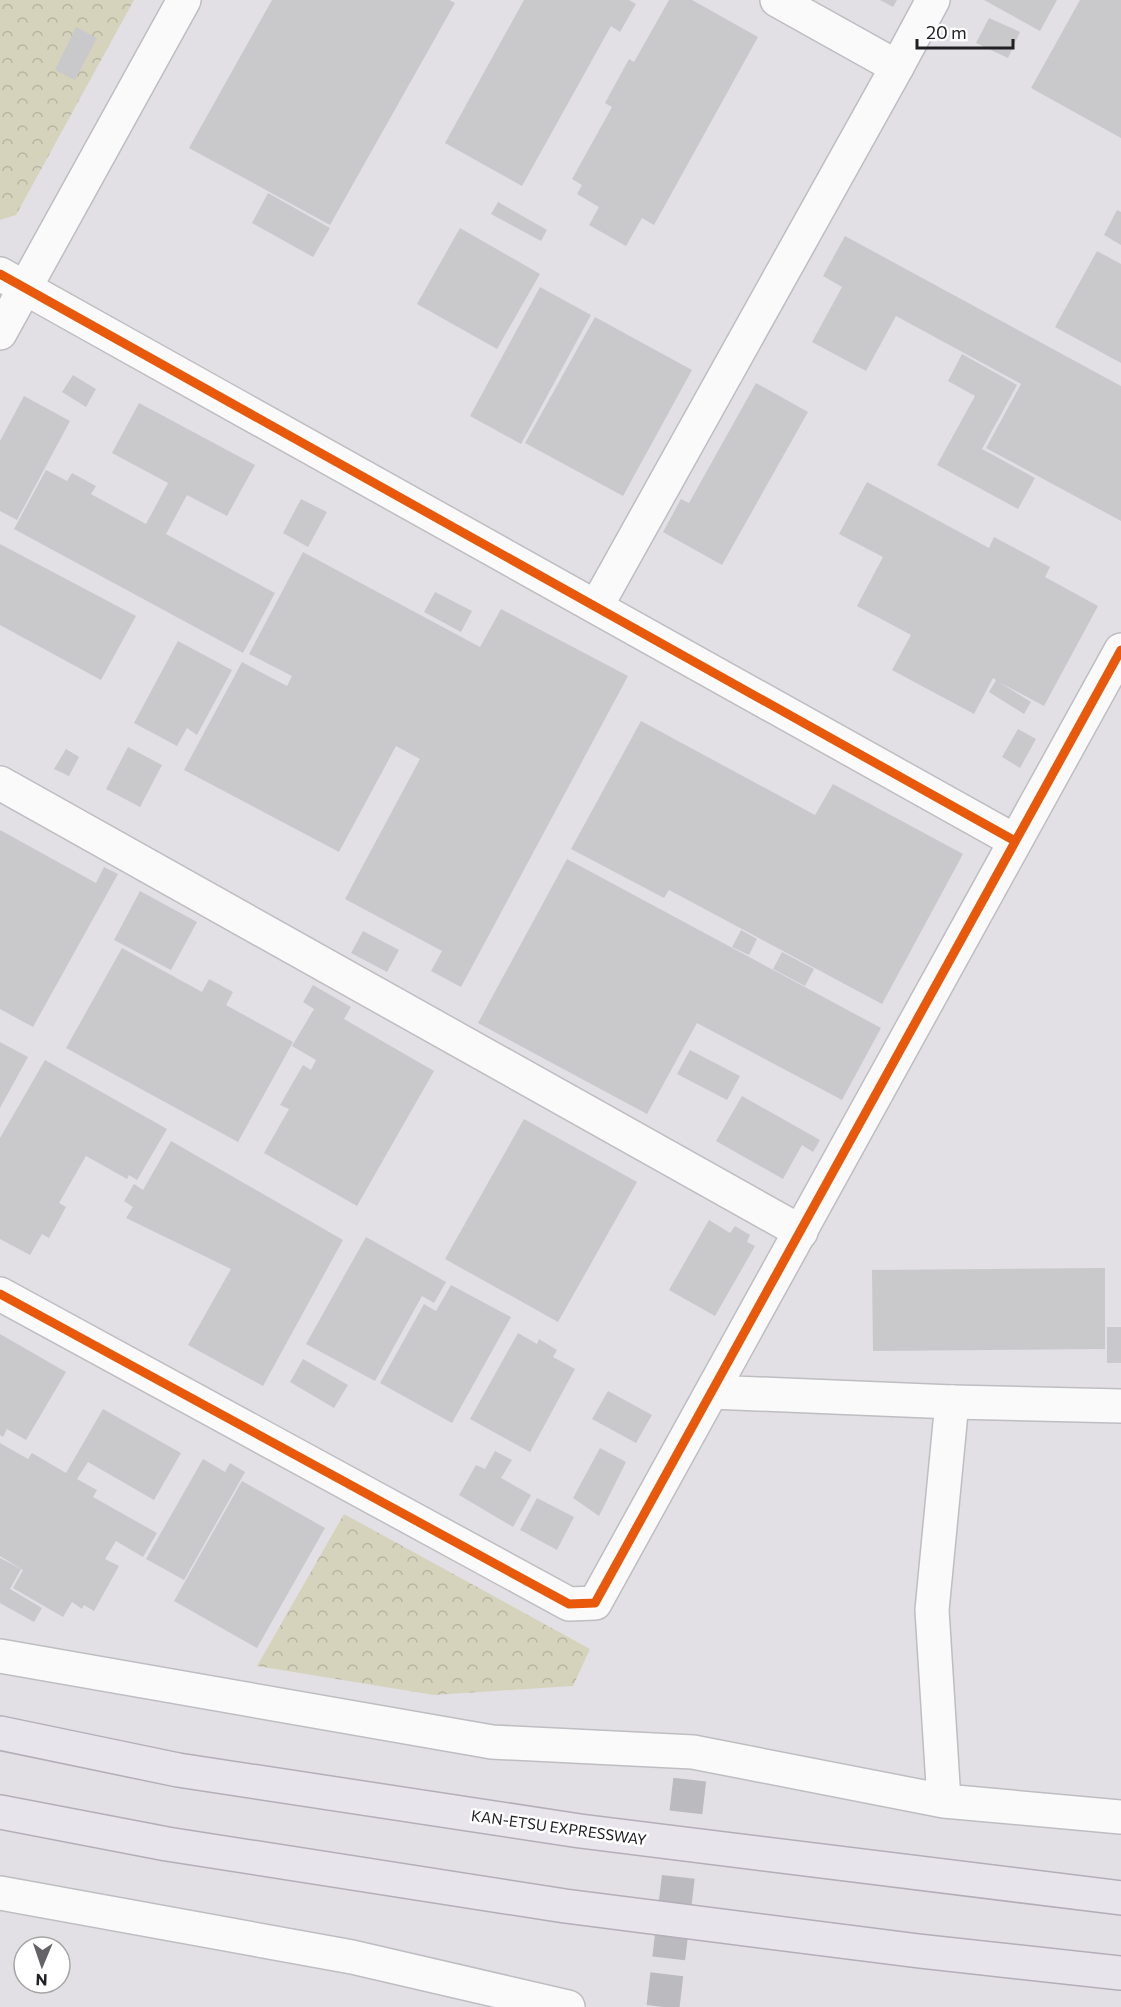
<svg xmlns="http://www.w3.org/2000/svg" width="1121" height="2007" font-family="Commissioner,sans-serif">
<defs>
<pattern id="park-crowns" width="20" height="18" patternUnits="userSpaceOnUse" patternTransform="scale(1.5)"><rect width="20" height="18" fill="#d6d3bc"/><path d="M2 6a3 3 0 1 1 6 0M12 15a3 3 0 1 1 6 0" fill="none" stroke="#b7b5a1"/></pattern>
</defs>
<rect width="100%" height="100%" fill="#e2e0e5"/>
<path fill="url(#park-crowns)" d="M0,0H134L16,215L0,220Z
M344,1514L590,1649L573,1686L434,1695L257,1666Z"/>
<path fill="#c9c8cb" d="M272,0H449L455,3L330,225L189,148Z
M524,0H629L636,4L620,32L611,26L522,186L445,143Z
M669,0H692L758,37L654,225L642,218L626,246L589,225L599,207L577,194L582,185L572,179L612,107L605,103L629,59L634,62Z
M880,0H897L893,7Z
M984,0H1057L1040,31Z
M1080,0H1121V138L1031,88Z
M989,18L1020,32L1008,58L976,43Z
M76,27L97,38L75,80L55,70Z
M268,193L330,228L313,257L252,223Z
M498,202L547,230L541,241L491,214Z
M1117,210L1121,212V245L1104,235Z
M460,228L540,274L497,349L417,304Z
M845,236L1121,386V521L986,448L1021,384L896,316L866,371L812,342L842,287L823,276Z
M1097,251L1121,264V363L1055,327Z
M540,287L591,315L521,444L470,416Z
M595,317L692,370L623,496L525,443Z
M962,354L1017,385L982,449L1035,478L1018,509L937,465L975,396L948,381Z
M73,375L96,389L86,407L62,392Z
M756,383L808,412L722,565L663,532L681,499L689,503Z
M24,396L70,421L17,520L0,511V441Z
M139,403L255,465L227,516L187,495L166,534L275,593L243,653L14,529L46,470L67,481L72,473L96,486L91,494L146,524L168,483L112,453Z
M867,482L989,548L994,537L1050,567L1045,577L1098,606L1044,706L999,682L1031,702L1024,714L989,692L996,680L993,678L974,714L892,670L911,635L857,606L883,557L839,534Z
M301,499L327,512L308,547L283,533Z
M0,544L136,616L101,680L0,625Z
M303,552L480,647L501,609L628,676L461,987L431,971L442,951L345,899L420,759L396,746L339,852L184,770L242,662L287,686L292,676L249,654Z
M435,592L472,611L461,632L424,612Z
M178,641L232,670L197,735L187,728L177,746L134,723Z
M641,721L815,815L833,784L963,854L882,1004L669,890L664,898L571,849Z
M1018,729L1036,739L1020,768L1002,757Z
M128,747L162,765L140,807L106,789Z
M66,749L79,757L69,776L54,769Z
M0,830L96,883L104,867L118,874L33,1027L0,1009Z
M567,859L881,1028L842,1100L697,1023L647,1114L478,1023Z
M140,891L197,922L171,970L114,940Z
M741,930L757,939L749,955L732,947Z
M363,931L399,950L387,972L351,953Z
M122,948L202,992L209,979L233,992L226,1005L293,1042L238,1142L66,1048Z
M782,952L814,969L805,986L773,969Z
M313,985L351,1007L344,1019L434,1071L357,1206L264,1153L289,1109L280,1105L303,1065L311,1070L316,1060L292,1046L314,1009L303,1002Z
M0,1042L28,1057L0,1108Z
M690,1050L740,1076L727,1100L677,1074Z
M45,1060L167,1129L137,1180L129,1175L127,1179L86,1156L59,1203L66,1207L49,1238L42,1234L30,1255L0,1239V1138Z
M742,1096L820,1140L813,1152L802,1145L783,1179L716,1141Z
M524,1119L637,1182L558,1322L445,1259Z
M171,1141L343,1240L263,1386L188,1345L231,1269L126,1218L133,1207L124,1201L134,1184L143,1190Z
M709,1220L730,1233L735,1226L750,1235L747,1242L755,1246L715,1316L669,1290Z
M366,1237L446,1282L434,1303L422,1296L375,1381L306,1344Z
M1105,1268V1349L873,1351L872,1270Z
M451,1285L511,1317L452,1423L380,1383L424,1304L436,1311Z
M1107,1327H1121V1363H1107Z
M518,1333L537,1344L539,1339L557,1350L553,1357L575,1369L530,1452L470,1419Z
M0,1334L66,1372L26,1440L7,1429L3,1437L0,1435Z
M303,1359L348,1385L334,1408L290,1382Z
M608,1391L652,1415L636,1443L592,1419Z
M103,1409L181,1453L154,1500L88,1462L77,1479L97,1490L93,1497L157,1533L143,1557L116,1541L105,1559L119,1566L94,1611L84,1605L82,1609L72,1602L63,1617L13,1588L23,1570L0,1556V1443L28,1459L32,1453L66,1473Z
M600,1448L626,1462L599,1516L573,1498Z
M495,1451L512,1460L501,1478L531,1495L513,1527L459,1495L476,1465L485,1469Z
M203,1459L225,1472L230,1463L245,1472L184,1580L146,1559Z
M242,1481L325,1528L257,1648L174,1601Z
M537,1498L574,1517L557,1550L520,1530Z
M0,1558L21,1569L10,1589L42,1608L34,1622L0,1603Z"/>
<g fill="none" stroke-linecap="round" stroke-linejoin="round">
<path stroke="#bbbabe" stroke-width="33" stroke-dasharray="33 16" stroke-linecap="butt" d="M663,2007L693,1752"/>
<defs>
<path id="minor" d="M897,67L933,0
M0,783L801,1232
M0,1656L492,1742L693,1752L944,1801L1121,1817
M944,1801L932,1610L952,1402
M0,1893L352,1957L568,2007"/>
<path id="tertiary" d="M0,274L1015,841
M0,333L184,0
M596,607L897,67L777,0
M0,1294L569,1604L595,1603L1121,650
M712,1392L952,1402L1121,1406"/>
<path id="motorway" d="M0,1733L178,1770L580,1831L1121,1898
M0,1812L167,1844L565,1906L919,1951L1121,1973"/>
</defs>
<use href="#minor" stroke="#bebdc1" stroke-width="36"/>
<use href="#tertiary" stroke="#bebdc1" stroke-width="36"/>
<use href="#motorway" stroke="#b3aeb9" stroke-width="36"/>
<use href="#minor" stroke="#fbfafb" stroke-width="33"/>
<use href="#tertiary" stroke="#fbfafb" stroke-width="33"/>
<use href="#motorway" stroke="#e8e4ec" stroke-width="33"/>
<defs>
<path id="cycleway" d="M0,274L1015,841
M0,1294L569,1604L595,1603L1121,650"/>
</defs>
<use href="#cycleway" stroke="#fff" stroke-width="13"/>
<use href="#cycleway" stroke="#e8590c" stroke-width="9"/>
</g>
<g text-anchor="middle" dominant-baseline="central" stroke-width="5" stroke-linejoin="round" paint-order="stroke">
<g font-size="15" fill="#212023" stroke="#fff">
<text transform="translate(559 1827) rotate(8)">KAN-ETSU EXPRESSWAY</text>
</g>
</g>
<g transform="translate(42 1965) rotate(182)"><circle r="28" fill="#ffffff" stroke="#a6a6a7" stroke-width="1.5"/>
<path d="M0-4.5L10 22L0 15L-10 22Z" fill="#656367"/>
<text y="-9" font-size="16" font-weight="bold" text-anchor="middle" fill="#212023">N</text>
</g>
<path d="M917 39v9h96v-9" fill="none" stroke="#212023" stroke-width="3"/>
<text x="926" y="39" font-size="18" fill="#212023" stroke="#ffffff" stroke-width="4.5" paint-order="stroke">20 m</text>
</svg>
